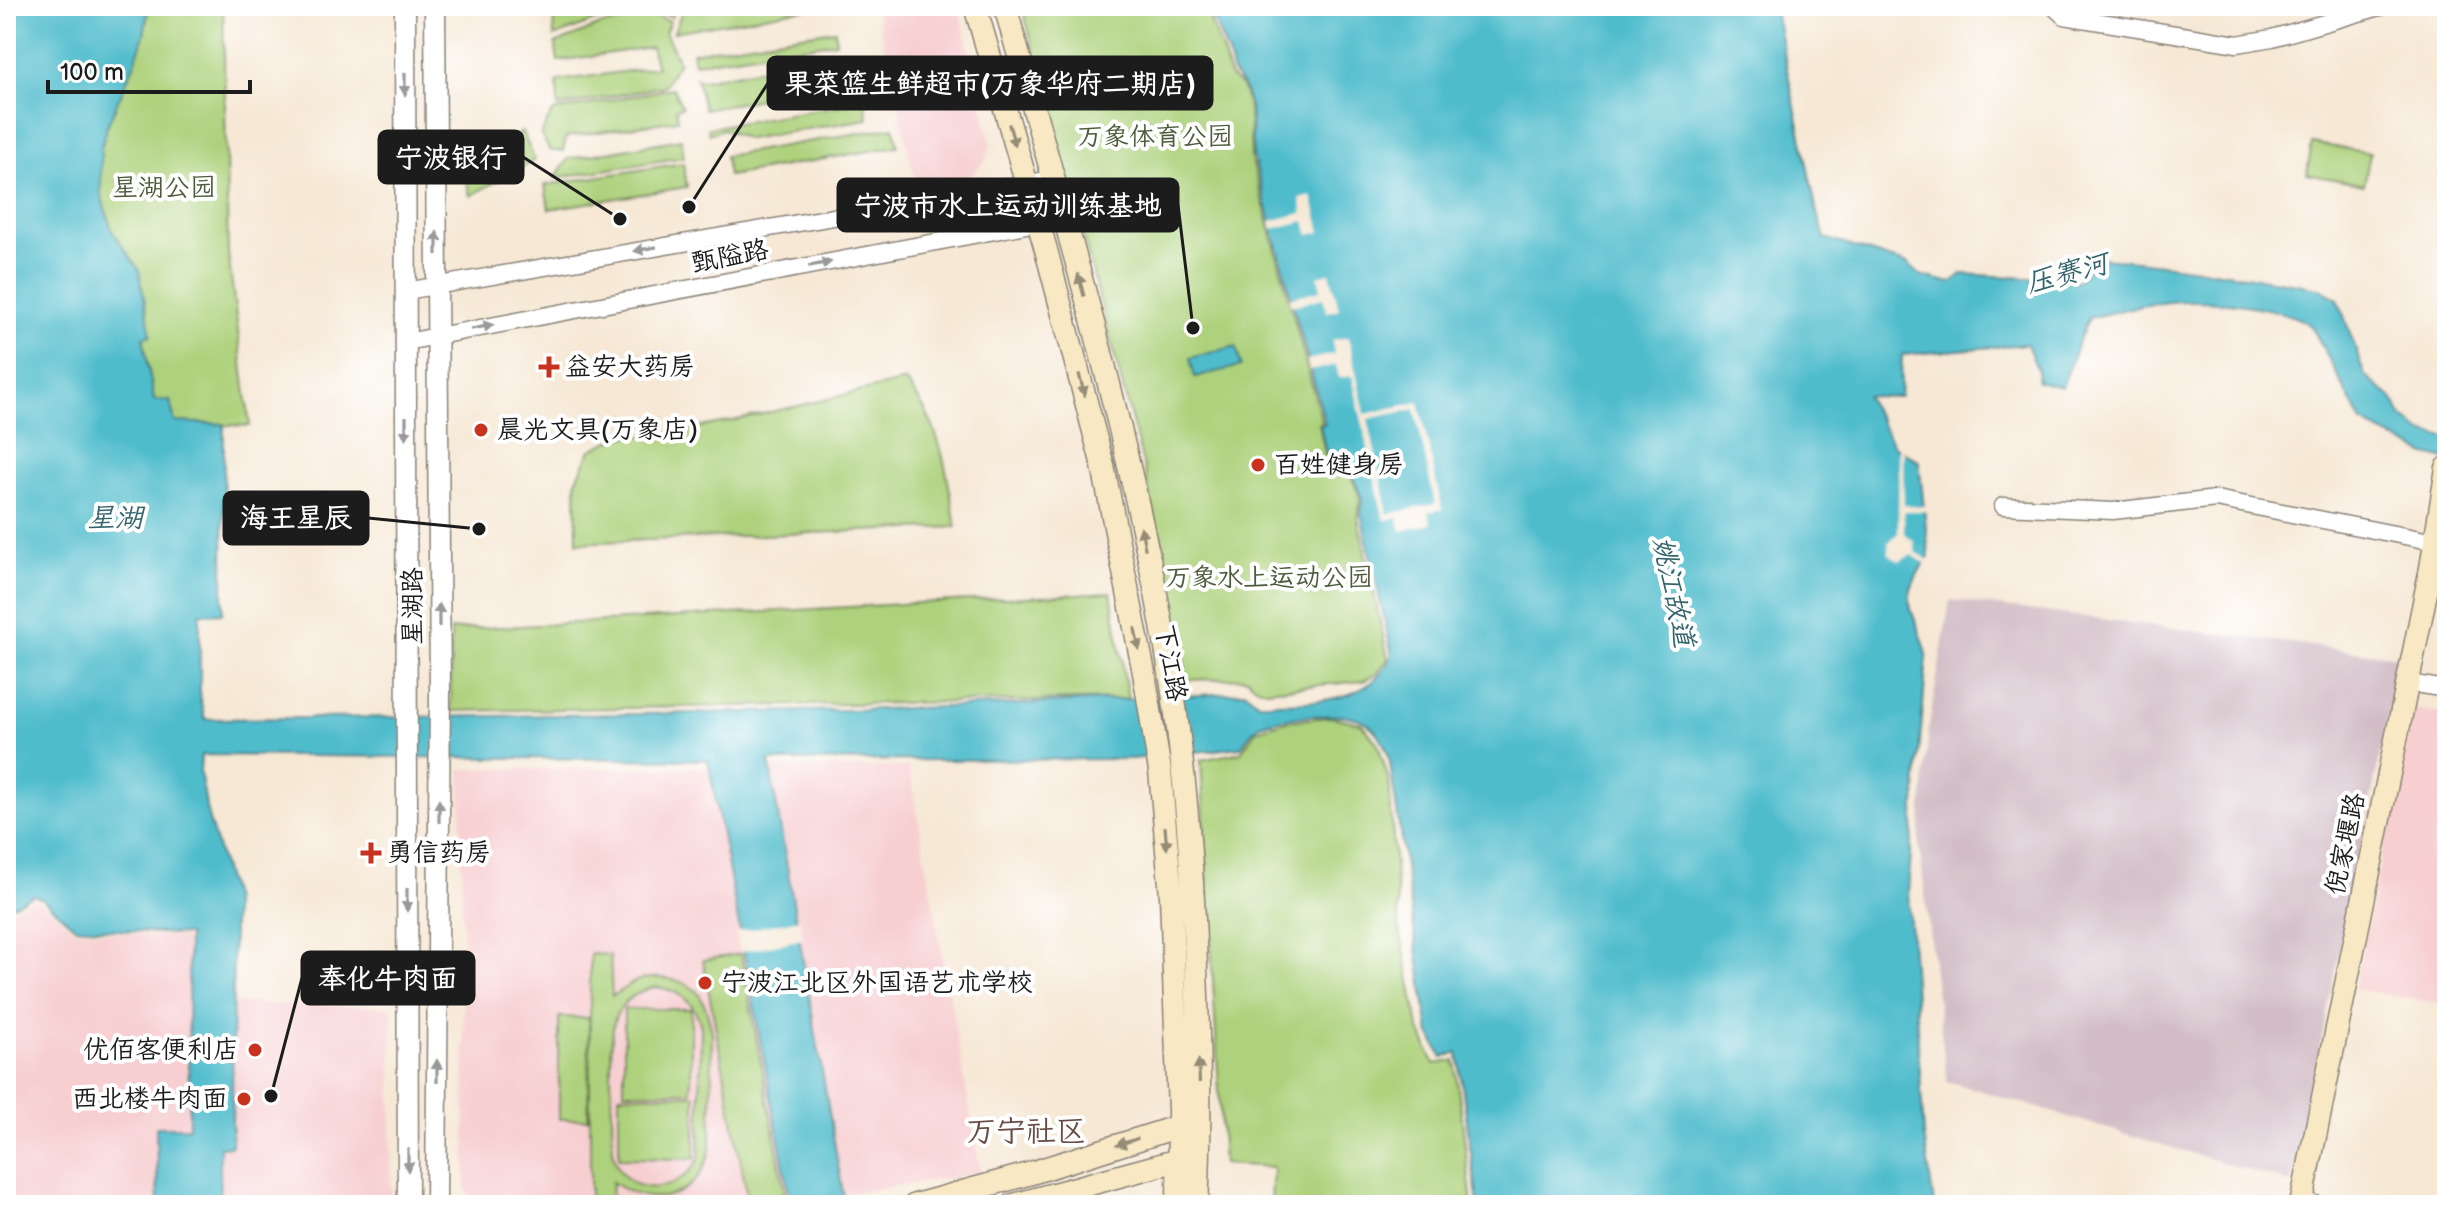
<svg xmlns="http://www.w3.org/2000/svg" width="2453" height="1211" font-family="'Balsamiq Sans','LXGW WenKai TC',sans-serif">
<rect width="100%" height="100%" fill="#fff"/>
<filter id="ink" filterUnits="userSpaceOnUse"><feTurbulence type="fractalNoise" baseFrequency=".0125" numOctaves="2"/><feDisplacementMap in="SourceGraphic" scale="16" xChannelSelector="R" yChannelSelector="G"/><feConvolveMatrix kernelMatrix="1 2 1 2 8 2 1 2 1" color-interpolation-filters="sRGB"/></filter>
<filter id="wash" filterUnits="userSpaceOnUse"><feTurbulence type="fractalNoise" baseFrequency=".006" numOctaves="4" result="noise"/><feDisplacementMap in="SourceGraphic" scale="32" xChannelSelector="R" yChannelSelector="G"/><feGaussianBlur stdDeviation="1.8" result="paint"/><feColorMatrix in="noise" values="0 0 0 0 0 0 0 0 0 0 0 0 0 0 0 0 0 1.4 0 .05"/><feComposite in="paint" operator="in"/></filter>
<g filter="url(#wash)">
<rect width="100%" height="100%" fill="#f6e8d5"/>
<path fill="#f7cfd1" d="M875,6H958L991,144L986,160L969,177L951,183L917,189Z
M2412,709L2447,714V1005L2354,989Z
M909,767L981,1173L774,1205H474L466,1190L460,769Z
M34,898L75,930L233,940L235,1003L392,1007L391,1194L385,1205H6V908L11,910Z"/>
<path fill="#d2bdc6" d="M1950,600L2400,657L2292,1183L1947,1081L1919,844L1929,726Z"/>
<path fill="#add17b" stroke="#64764c" stroke-width="2" fill-rule="evenodd" d="M149,6H223L228,253L250,426L175,423L170,401L154,400L143,337L150,335L139,270L112,231L101,195V148L107,126L144,35Z
M553,6H674L672,17L652,10L597,20L554,37Z
M689,6H821L674,32L682,11Z
M1022,6H1204L1223,52L1230,77L1242,86L1249,107L1251,157L1322,423L1319,424L1328,468L1347,467L1360,497L1358,519L1388,659L1377,674L1363,681L1266,690L1256,686L1247,678L1188,680L1144,467Z
M651,15L670,21L665,32L679,62L664,86L558,107L557,81L657,67L651,47L558,61L555,44L598,26Z
M835,30L836,42L694,63L692,52Z
M839,54L846,84L704,109L696,78L703,80Z
M673,88L682,107L676,109L678,120L566,137L563,151H550L541,135L551,114L556,111Z
M864,97L868,119L747,139L723,129L709,134L708,128L853,103L852,98Z
M894,127L898,146L728,176L725,156Z
M522,132L535,160L470,196L466,177L470,163Z
M681,139L684,157L555,178L568,159Z
M2312,143L2370,153L2364,185L2307,174Z
M683,163L687,187L549,209L545,185Z
M905,381C942,425 947,472 956,527L577,543L576,481L591,450L618,437L665,434L737,420Z
M1111,592L1128,699L451,711V630Z
M1330,717L1361,723L1378,744L1389,781L1399,925L1419,1028L1434,1064L1455,1061L1472,1205H1271L1273,1167L1223,1164L1201,760L1241,752L1256,730L1287,721Z
M590,954L610,955L612,996C621,991 629,984 639,980C656,975 681,978 695,990C705,1000 709,1018 712,1032L711,1145C702,1199 653,1211 612,1182L611,1200L590,1199ZM655,987C680,990 695,1002 701,1027L699,1159C678,1196 622,1200 613,1152C613,1125 607,1035 616,1016C624,1000 638,991 655,987Z
M741,954L785,1193L748,1200L703,960Z
M624,1009H691V1092H624Z
M559,1017L589,1018L588,1119H559Z
M619,1095H695V1159L619,1158Z"/>
<path fill="#50bccc" stroke="#366c74" stroke-width="2" d="M6,6H149L144,35L134,65L107,126L101,148V195L112,231L139,270L151,335L143,337L154,400L170,401L175,422L224,424L223,613L200,614V699L205,719C552,715 900,715 1246,692L1258,703C1304,703 1374,706 1392,654L1361,514L1362,498L1348,465L1329,467L1320,425L1325,424L1253,155L1250,106L1243,85L1233,74L1228,54L1208,6H1774L1818,217L1825,238L1908,264L1920,275L1951,283L1962,274L2077,281C2087,277 2087,264 2097,259C2109,254 2294,283 2319,288L2338,299L2365,376L2391,397L2403,417L2421,432L2447,437V460L2426,455L2362,422L2312,327C2290,308 2222,301 2193,301C2159,300 2122,310 2089,318L2081,335L2062,387L2037,381L2038,371L2027,344L1902,355L1900,397L1866,396L1894,446L1919,461L1929,556C1893,607 1916,606 1927,655L1908,892L1924,1135L1934,1205H1478L1458,1053L1442,1057L1429,1032L1389,756C1384,742 1376,728 1363,721C1345,711 1275,716 1257,727C1251,731 1246,741 1241,747L1131,759L769,761L845,1205H791L708,760L201,755L200,772L208,816L233,900L232,1146L220,1147V1205H158L156,1127H189L188,935L75,927L41,898L33,895L11,906L6,904Z
M1236,346L1241,366L1195,377L1190,358Z"/>
<path fill="#f6e8d5" fill-rule="evenodd" d="M1312,196L1321,232L1309,235L1305,221L1272,229L1270,221L1303,213L1300,199Z
M1330,273L1339,309L1327,312L1323,298L1291,306L1289,298L1321,290L1318,276Z
M1348,337L1365,414L1419,402L1442,509L1429,512L1431,524L1401,531L1398,518L1384,520L1352,376L1339,378L1336,365L1309,371L1307,360L1334,354L1332,340ZM1415,409L1435,504L1388,514L1368,419Z
M1899,444L1903,447L1904,505L1928,506L1929,511H1904V533L1914,541L1916,552L1930,561L1928,565L1912,555L1899,561L1889,555L1888,543L1898,533Z
M800,919L803,939L740,952L736,932Z"/>
</g>
<g filter="url(#ink)">
<g fill="none" stroke-linecap="round" stroke-linejoin="round">
<defs>
<path id="minor" d="M2053,6L2064,16L2237,44L2272,38L2383,6
M406,291L1053,179
M406,342L1063,218
M2003,506L2113,511L2216,499L2435,542
M2408,683L2447,689
M2302,1200L2319,1205"/>
<path id="tertiary" d="M405,6L408,1205
M435,6L440,693L436,1205"/>
<path id="secondary" d="M975,6L1045,246L1103,466L1144,673L1160,771L1171,896L1179,1111L1178,1205
M1005,6C1066,226 1134,447 1170,673C1187,780 1194,888 1197,997C1199,1066 1201,1135 1197,1205
M915,1205L1028,1174L1192,1122
M1013,1205L1193,1156
M2301,1205L2431,568L2447,468"/>
</defs>
<use href="#minor" stroke="#898278" stroke-width="19"/>
<use href="#tertiary" stroke="#898278" stroke-width="23"/>
<use href="#secondary" stroke="#898278" stroke-width="25"/>
<use href="#minor" stroke="#fff" stroke-width="16"/>
<use href="#tertiary" stroke="#fff" stroke-width="20"/>
<use href="#secondary" stroke="#f8e8c3" stroke-width="22"/>
</g>
<defs><path id="oneway-solid" d="M-6-.8H1V-3.2L6.5 0L1 3.2V.8H-6Z" transform="scale(2)"/></defs>
<g fill="#999">
<use href="#oneway-solid" transform="translate(405 84) rotate(90)"/>
<use href="#oneway-solid" transform="translate(437 243) rotate(-90)"/>
<use href="#oneway-solid" transform="translate(645 249) rotate(170)"/>
<use href="#oneway-solid" transform="translate(820 264) rotate(-11)"/>
<use href="#oneway-solid" transform="translate(482 327) rotate(-11)"/>
<use href="#oneway-solid" transform="translate(406 428) rotate(90)"/>
<use href="#oneway-solid" transform="translate(439 615) rotate(-90)"/>
<use href="#oneway-solid" transform="translate(439 811) rotate(-90)"/>
<use href="#oneway-solid" transform="translate(407 900) rotate(90)"/>
<use href="#oneway-solid" transform="translate(437 1071) rotate(-90)"/>
<use href="#oneway-solid" transform="translate(408 1160) rotate(90)"/>
</g>
<g fill="#958c78">
<use href="#oneway-solid" transform="translate(1012 135) rotate(74)"/>
<use href="#oneway-solid" transform="translate(1081 285) rotate(-105)"/>
<use href="#oneway-solid" transform="translate(1082 385) rotate(75)"/>
<use href="#oneway-solid" transform="translate(1143 538) rotate(-101)"/>
<use href="#oneway-solid" transform="translate(1137 639) rotate(79)"/>
<use href="#oneway-solid" transform="translate(1166 838) rotate(85)"/>
<use href="#oneway-solid" transform="translate(1199 1071) rotate(-92)"/>
<use href="#oneway-solid" transform="translate(1127 1142) rotate(162)"/>
</g>
</g>
<g fill="#c8321e" stroke="#fff" stroke-width="3">
<path d="M545 355h8v8h8v8h-8v8h-8v-8h-8v-8h8z"/>
<circle cx="481" cy="430" r="8"/>
<circle cx="1258" cy="465" r="8"/>
<path d="M367 841h8v8h8v8h-8v8h-8v-8h-8v-8h8z"/>
<circle cx="705" cy="983" r="8"/>
<circle cx="255" cy="1050" r="8"/>
<circle cx="244" cy="1099" r="8"/>
</g>
<g text-anchor="middle" dominant-baseline="central" stroke-width="8" stroke-linejoin="round" paint-order="stroke">
<g font-size="26" fill="#4f5b3d" stroke="#fff">
<text x="1155" y="137">万象体育公园</text>
<text x="164" y="188">星湖公园</text>
<text x="1269" y="578">万象水上运动公园</text>
</g>
<g font-size="26" fill="#1c1c1c" stroke="#fff">
<text transform="translate(730 257) rotate(-11)">甄隘路</text>
<text transform="translate(413 606) rotate(-90)">星湖路</text>
<text transform="translate(1170 663) rotate(80)">下江路</text>
<text transform="translate(2346 844) rotate(-78)">倪家堰路</text>
</g>
<g font-size="26" fill="#1c1c1c" stroke="#fff" text-anchor="start">
<text x="565" y="367">益安大药房</text>
<text x="497" y="430">晨光文具(万象店)</text>
<text x="1274" y="465">百姓健身房</text>
<text x="387" y="853">勇信药房</text>
<text x="721" y="983">宁波江北区外国语艺术学校</text>
<text x="239" y="1050" text-anchor="end">优佰客便利店</text>
<text x="228" y="1099" text-anchor="end">西北楼牛肉面</text>
</g>
<g font-size="28" font-style="italic" fill="#33646b" stroke="#fff">
<text transform="translate(2067 274) rotate(-15)">压赛河</text>
<text x="115" y="518">星湖</text>
<text transform="translate(1673 592) rotate(78)">姚江故道</text>
</g>
<g font-size="30" fill="#684c45" stroke="#fff">
<text x="1026" y="1132">万宁社区</text>
</g>
</g>
<path fill="none" stroke="#1c1c1c" stroke-width="3" d="M689 207L768 83M620 219L523 157M1193 328L1178 205M479 529L368 518M271 1096L302 978"/>
<g fill="#1c1c1c" stroke="#fff" stroke-width="3">
<circle cx="689" cy="207" r="8"/>
<circle cx="620" cy="219" r="8"/>
<circle cx="1193" cy="328" r="8"/>
<circle cx="479" cy="529" r="8"/>
<circle cx="271" cy="1096" r="8"/>
</g>
<g fill="#1c1c1c" stroke="#1c1c1c" stroke-width="3">
<rect x="768" y="57" width="444" height="52" rx="8"/>
<rect x="379" y="131" width="144" height="52" rx="8"/>
<rect x="838" y="179" width="340" height="52" rx="8"/>
<rect x="224" y="492" width="144" height="52" rx="8"/>
<rect x="302" y="952" width="172" height="52" rx="8"/>
</g>
<g font-size="28" text-anchor="middle" font-weight="bold" fill="#fff">
<text x="990" y="93">果菜篮生鲜超市(万象华府二期店)</text>
<text x="451" y="167">宁波银行</text>
<text x="1008" y="215">宁波市水上运动训练基地</text>
<text x="296" y="527">海王星辰</text>
<text x="388" y="988">奉化牛肉面</text>
</g>
<rect width="2453" height="1211" fill="none" stroke="#fff" stroke-width="32"/>
<path d="M48 80v12h202v-12" fill="none" stroke="#1c1c1c" stroke-width="4"/>
<text x="60" y="80" font-size="24" fill="#1c1c1c" stroke="#ffffff" stroke-width="6" paint-order="stroke">100 m</text>
</svg>
